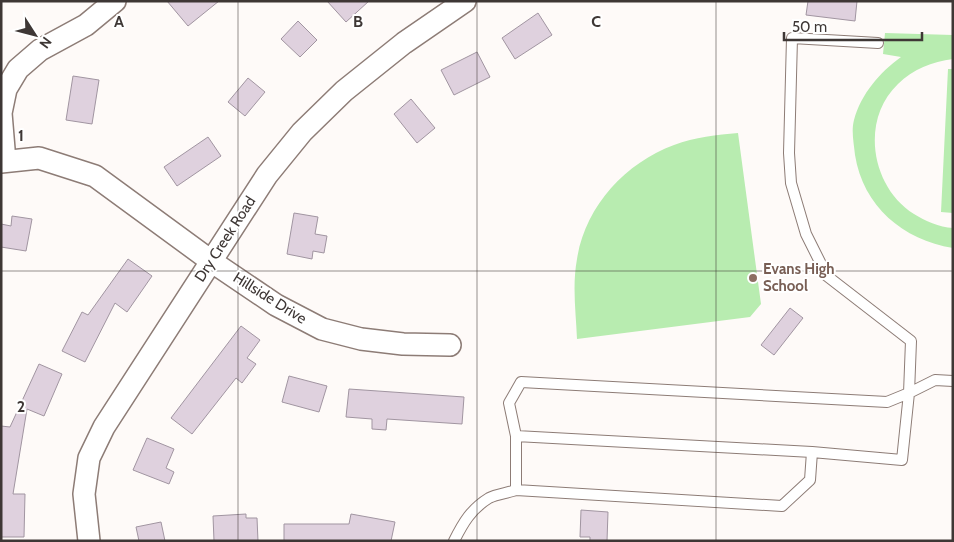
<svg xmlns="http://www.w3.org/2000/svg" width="954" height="542" font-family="Cabin,sans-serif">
<rect width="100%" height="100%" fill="#fefaf8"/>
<path fill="#b8ecb0" d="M885,33L953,35V59C932,62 913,69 898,84C860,120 871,187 914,214C925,221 939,227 953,228V248C903,240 863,206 855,155C854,144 851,131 854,120C861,94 880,72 901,57L883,54Z
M948,69H953V213L941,212Z
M738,133L761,304L750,317L577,339C576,313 572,286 577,259C585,207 625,163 674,145C695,137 717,135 738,133Z"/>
<path fill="#dfd1de" stroke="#a195a1" d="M167,1H219L188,26Z
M327,1H369L346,22Z
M808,1H857L855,21L806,15Z
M538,13L552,35L515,59L502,38Z
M298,21L317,40L300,57L281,39Z
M477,52L490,77L454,95L441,70Z
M73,76L99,80L92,124L66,120Z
M248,78L265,92L245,116L228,102Z
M411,99L435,128L417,143L394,114Z
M208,137L221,156L177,186L164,167Z
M294,213L318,217L315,234L327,236L324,253L313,251L312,259L287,254Z
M12,216L32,219L26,251L1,247V224L11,226Z
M128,259L152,276L127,312L115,303L85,362L62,351L82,312L88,315Z
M790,308L803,318L774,355L761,345Z
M241,326L260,340L247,358L256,364L242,383L236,378L192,434L171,418Z
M39,364L62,374L44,416L27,409L13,494H25L24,537H1V426L10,427Z
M289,376L327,386L319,412L282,402Z
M349,389L464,397L462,424L387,419L386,430L372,429V419L346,417Z
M147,438L174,449L166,468L174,472L169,484L133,470Z
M581,510L608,512L607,541H590V537H580Z
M246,514V518H257L258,541H214L213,516Z
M351,514L395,522L391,541H284V524H349Z
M161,522L165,541H139L136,527Z"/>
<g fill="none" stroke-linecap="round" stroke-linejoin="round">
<defs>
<path id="lane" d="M516,436L509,403L521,382L887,402L909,393L935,380L953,381
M516,490V436L812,452L902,460L909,393L911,341L827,276L806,234L791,183L789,153L792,38L878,43
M454,541C463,523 471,509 489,498C496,494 508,493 516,490L782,506L810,480L812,452"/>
<path id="street" d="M1,113L6,89L18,69L40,50L86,25L115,1
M1,113L5,161
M1,162L39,158L95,176L211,261L276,305L322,329L361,339L403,344L450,345
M89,541L84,494L89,458L104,427L267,175L302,132L344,91L404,43L465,1"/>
</defs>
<use href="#lane" stroke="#8d7c76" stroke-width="12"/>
<use href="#street" stroke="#8d7c76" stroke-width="24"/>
<use href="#lane" stroke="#fff" stroke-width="10"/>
<use href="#street" stroke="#fff" stroke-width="21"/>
</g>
<path fill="none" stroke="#3e3735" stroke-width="1" stroke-opacity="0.55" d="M238,1V541M477,1V541M716,1V541M1,271H953"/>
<circle fill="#8d6e63" stroke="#fff" stroke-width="2" cx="753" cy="278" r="5"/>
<g text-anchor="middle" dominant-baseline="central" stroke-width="4" stroke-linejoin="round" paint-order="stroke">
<g font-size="15" fill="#3e3735" stroke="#fff">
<text transform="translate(225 239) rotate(-57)">Dry Creek Road</text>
<text transform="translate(270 298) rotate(32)">Hillside Drive</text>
</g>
<g font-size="15" font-weight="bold" fill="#785e54" stroke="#fff" text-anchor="start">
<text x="763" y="269">Evans High<tspan x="763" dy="17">School</tspan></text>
</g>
</g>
<g font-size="16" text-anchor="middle" font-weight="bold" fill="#3e3735" stroke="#fff" stroke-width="4" stroke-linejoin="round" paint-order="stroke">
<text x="119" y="27">A</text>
<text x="358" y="27">B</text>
<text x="596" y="27">C</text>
<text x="21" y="141">1</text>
<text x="21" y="412">2</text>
</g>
<rect width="954" height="542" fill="none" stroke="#3e3735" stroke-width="5"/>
<g transform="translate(35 35) rotate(126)" stroke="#ffffff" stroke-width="4" paint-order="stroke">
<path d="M0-4L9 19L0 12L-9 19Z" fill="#3e3735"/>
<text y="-8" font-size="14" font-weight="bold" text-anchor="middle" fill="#3e3735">N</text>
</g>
<path d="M784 32v8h138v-8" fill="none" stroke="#3e3735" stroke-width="2.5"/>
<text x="792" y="32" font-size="15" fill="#3e3735" stroke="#ffffff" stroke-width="4" paint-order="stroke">50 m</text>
</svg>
